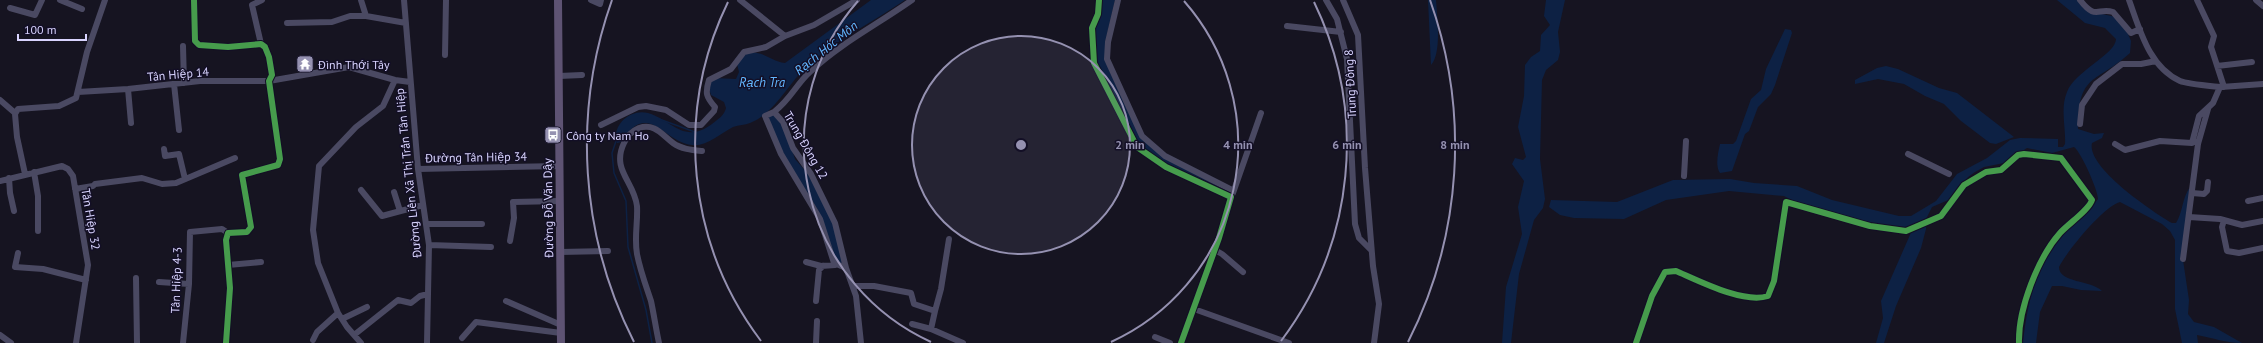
<svg xmlns="http://www.w3.org/2000/svg" width="2263" height="343" font-family="'PT Sans',sans-serif">
<rect width="100%" height="100%" fill="#161421"/>
<path fill="#0d2144" d="M871,0H905C873,22 836,40 807,66C788,84 775,113 750,123C745,125 739,125 733,127C721,133 706,147 692,145C663,142 648,99 621,142L617,143C611,126 630,108 648,113C672,120 684,145 712,124C718,119 724,116 726,108L724,102L711,95L708,85L714,78L736,79L739,72L737,64L746,52C765,51 770,61 785,63Z
M1101,0H1115L1105,43L1110,72L1133,122L1151,147L1230,191V194L1167,167L1137,145L1097,67L1094,30Z
M1428,0H1436C1437,15 1442,53 1431,65Z
M1546,0H1565L1558,32L1560,52L1558,60L1546,70L1542,80L1540,159L1545,199L1543,208L1534,220L1519,274L1511,343H1502L1506,287L1522,234L1518,207L1524,181L1512,164L1515,158L1523,160L1526,157L1518,127L1524,96L1525,65L1531,57L1540,51L1541,35L1550,25L1544,16Z
M2057,0H2077L2102,14L2116,17L2126,29L2131,41L2130,53C2096,84 2078,72 2078,129L2094,134L2104,133L2102,138L2092,143C2086,167 2153,212 2172,223H2176C2183,212 2182,198 2190,187L2183,260L2189,300L2188,314L2194,322L2214,327L2242,343C2226,343 2213,338 2197,335L2198,343H2182L2175,309V240L2170,231L2162,224L2120,202C2104,206 2067,251 2059,267C2059,283 2091,280 2102,291L2081,290L2062,286H2052L2040,312L2036,343H2023C2027,303 2037,261 2065,231C2075,220 2090,211 2098,199C2098,190 2081,152 2074,147L2052,153L2027,148L2004,163L1984,167L1975,172L1968,177L1953,198L1932,207L1926,219V229L1921,248L1896,306L1884,343H1876L1883,318L1881,301L1913,228L1870,224L1798,203L1784,196L1729,191L1666,200L1624,219L1574,218L1560,215L1549,207L1551,200L1617,202L1673,180L1730,179L1754,183L1797,186L1832,200L1899,216H1911L1936,201L1957,174L1987,158L2010,140L2020,138L2058,139V147H2063L2065,144C2066,128 2060,108 2067,92C2075,71 2116,54 2116,39L2105,28L2085,23Z
M1785,29L1791,30L1792,33L1775,85L1771,94L1758,107L1749,131L1745,134L1732,171L1720,173C1715,166 1718,153 1720,144H1733L1736,141L1751,99L1761,90L1766,69Z
M1886,66L1898,69L1939,88L1957,93L2014,137L1996,144L1990,143L1961,121L1944,104L1925,96L1904,84L1878,79L1855,84V80L1877,68Z
M773,112L782,120L795,159L808,174L834,223L843,264H837L818,210L782,153L768,116Z"/>
<g fill="none" stroke-linecap="round" stroke-linejoin="round">
<path stroke="#0d2144" stroke-width="1.5" d="M659,119L695,132
M617,138L612,153L614,173L626,201L628,247L646,310L652,343"/>
<path stroke="#4a4962" stroke-width="6" d="M60,0L82,9
M194,0L195,41L199,45L228,47L261,44L265,47L269,57L272,75L269,81L280,159L278,165L242,175L251,227L247,232L228,233L226,240L230,288L226,343
M361,0L366,16
M404,0L418,169L429,245L427,343
M591,0L600,4L601,0
M740,0L785,36
M1099,0L1098,14L1092,28L1094,63L1137,147L1166,167L1231,197L1219,238L1181,343
M1118,0L1108,42L1107,59L1142,136L1165,156L1232,190L1233,193L1231,197
M1326,0L1337,19L1347,59L1355,224L1359,238L1371,250
M1343,0L1358,35L1365,168L1373,266L1379,304L1374,343
M2080,0C2096,21 2098,7 2113,12L2131,33L2140,29
M2197,0L2214,36L2211,47L2224,87
M2256,0L2263,6
M10,8L35,15L42,0
M287,23L332,22L350,16H366L406,23
M1287,26L1341,32
M261,44L252,5L262,0
M183,46L184,83
M445,55L446,0
M2217,66L2252,62
M559,76L582,75
M174,84L179,130
M2221,87L2263,84
M128,89L131,123
M78,92L128,89L200,81H269L349,67L395,80L410,82
M0,100L15,113
M774,112L765,116L781,154L820,219L834,263L846,268L856,296L861,343
M2080,124L2082,105L2096,84L2122,64H2141L2156,61
M601,125L638,107L646,106L666,110L689,125H701L714,111L715,107C706,97 705,93 709,80L731,69L744,52L766,47L785,36L814,25L857,0
M2115,144L2125,150L2160,141L2192,143L2199,116L2213,103L2220,87C2211,86 2187,84 2180,81C2149,67 2140,30 2129,0
M2198,144L2208,109
M164,149L165,156L179,154L185,179
M1908,154L1949,174
M418,169L559,166
M34,172L38,196V231
M25,174L17,137L15,114L18,109L59,106L76,98L87,52L105,0
M1684,176L1686,141
M9,178L10,193L14,211
M0,181L62,166L68,169L73,176L88,265L76,343
M75,189L93,186L95,184L142,178L162,184L176,183L235,158
M361,190L382,216L423,205
M394,192L400,211
M1233,193L1261,113
M2192,193L2204,194L2207,191L2208,182
M2248,201L2263,198
M2189,217L2220,219L2242,225L2263,221
M2224,220L2222,227L2227,251L2239,253L2263,248
M426,224H482
M510,241L514,218L513,202L560,201
M429,245L491,247
M1215,250L1222,254L1243,272
M560,252L608,251
M18,253L15,267L43,269L86,280
M2183,259L2198,144L2193,140
M806,262L821,266L835,265
M228,265L261,262
M846,268L835,223L811,174L793,148L783,122L774,112C792,98 796,84 811,71C841,43 878,24 912,0
M136,278L137,343
M159,282L189,284
M853,286H874L911,293L914,304L935,311L931,329L963,343
M506,301L561,325
M816,301L819,270L823,266
M1194,309L1289,343
M935,311L941,289L949,239
M342,319L367,307
M912,324L931,329
M0,335L11,343
M354,335L398,300L411,303L420,296L428,294
M1155,337L1170,343
M462,338L476,322L561,333
M313,340L317,332L338,313
M183,343L189,284L190,232L222,229L228,233
M361,343L347,327L338,313L318,263L313,230L319,166L356,127L383,106L395,80
M659,343C656,329 654,315 651,301C646,286 640,270 637,254C634,238 638,222 637,206C634,181 611,170 624,143C627,136 632,131 639,128C655,123 662,135 673,143C681,149 692,150 702,151
M816,343L817,321
M1636,343L1652,296L1665,272L1676,271C1699,281 1744,304 1768,296L1774,281L1786,202L1870,226L1906,231L1941,216L1964,185L1986,172L2001,170L2018,155L2024,154L2061,158L2092,200C2089,210 2068,224 2060,233C2038,258 2018,309 2019,343"/>
<path stroke="#5e5373" stroke-width="8" d="M558,0L561,343"/>
<defs>
<path id="cycleway" d="M194,0L195,41L199,45L228,47L261,44L265,47L269,57L272,75L269,81L280,159L278,165L242,175L251,227L247,232L228,233L226,240L230,288L226,343
M1099,0L1098,14L1092,28L1094,63L1137,147L1166,167L1231,197L1219,238L1181,343
M1636,343L1652,296L1665,272L1676,271C1699,281 1744,304 1768,296L1774,281L1786,202L1870,226L1906,231L1941,216L1964,185L1986,172L2001,170L2018,155L2024,154L2061,158L2092,200C2089,210 2068,224 2060,233C2038,258 2018,309 2019,343"/>
</defs>
<use href="#cycleway" stroke="#130f26" stroke-width="8"/>
<use href="#cycleway" stroke="#469c4c" stroke-width="6"/>
</g>
<circle cx="1021" cy="145" r="109" fill="#9591b1" fill-opacity=".12"/>
<g fill="none" stroke="#9591b1" stroke-width="2">
<circle cx="1021" cy="145" r="109"/>
<path d="M931 342A217 217 0 0 1 858 1M1184 1A217 217 0 0 1 1111 342"/>
<path d="M761 341A326 326 0 0 1 728 2M1314 2A326 326 0 0 1 1281 341"/>
<path d="M634 342A434 434 0 0 1 612 0M1430 0A434 434 0 0 1 1408 342"/>
</g>
<defs>
<symbol id="temple-square" viewBox="-11 -11 22 22"><rect x="-9" y="-9" width="18" height="18" rx="4" fill="#9591b1" stroke="#130f26"/><path d="M0-6L5-2H3V0L6.5 2.5H4V6H1.5V3h-3V6H-4V2.5H-6.5L-3 0V-2H-5Z" fill="#fff"/></symbol>
<symbol id="bus-square" viewBox="-11 -11 22 22"><rect x="-9" y="-9" width="18" height="18" rx="4" fill="#9591b1" stroke="#130f26"/><path d="M-5-6H5V4H4V6H2V4H-2V6H-4V4H-5ZM-3.5-4V0h7V-4ZM-3.5 1.2v1.5H-2V1.2ZM2 1.2v1.5H3.5V1.2Z" fill="#fff"/></symbol>
</defs>
<g fill-rule="evenodd">
<use href="#temple-square" x="295" y="54" width="20" height="20"/>
<use href="#bus-square" x="543" y="125" width="20" height="20"/>
</g>
<g text-anchor="middle" dominant-baseline="central" stroke-width="3" stroke-linejoin="round" paint-order="stroke">
<g font-size="12" fill="#d9d4ff" stroke="#130f26" text-anchor="start">
<text x="318" y="64">Đình Thới Tây</text>
<text x="566" y="135">Công ty Nam Ho</text>
</g>
<g font-size="12" fill="#d9d4ff" stroke="#130f26">
<text transform="translate(178 74) rotate(-5)">Tân Hiệp 14</text>
<text transform="translate(1350 84) rotate(-93)">Trung Đông 8</text>
<text transform="translate(806 145) rotate(60)">Trung Đông 12</text>
<text transform="translate(476 157) rotate(-1)">Đường Tân Hiệp 34</text>
<text transform="translate(408 173) rotate(-96)">Đường Liên Xã Thị Trấn Tân Hiệp</text>
<text transform="translate(548 208) rotate(-91)">Đường Đỗ Văn Dậy</text>
<text transform="translate(91 219) rotate(80)">Tân Hiệp 32</text>
<text transform="translate(176 280) rotate(-88)">Tân Hiệp 4-3</text>
</g>
<g font-size="13" font-style="italic" fill="#62b6ff" stroke="#130f26">
<text transform="translate(826 48) rotate(-39)">Rạch Hóc Môn</text>
<text x="762" y="82">Rạch Tra</text>
</g>
</g>
<circle cx="1021" cy="145" r="6" fill="#9591b1" stroke="#130f26" stroke-width="2"/>
<g font-size="12" text-anchor="middle" font-weight="bold" fill="#9591b1" stroke="#130f26" stroke-width="3" stroke-linejoin="round" paint-order="stroke">
<text x="1130" y="149">2 min</text>
<text x="1238" y="149">4 min</text>
<text x="1347" y="149">6 min</text>
<text x="1455" y="149">8 min</text>
</g>
<path d="M18 34v6h68v-6" fill="none" stroke="#d9d4ff" stroke-width="2"/>
<text x="24" y="34" font-size="12" fill="#d9d4ff" stroke="#130f26" stroke-width="3" paint-order="stroke">100 m</text>
</svg>
